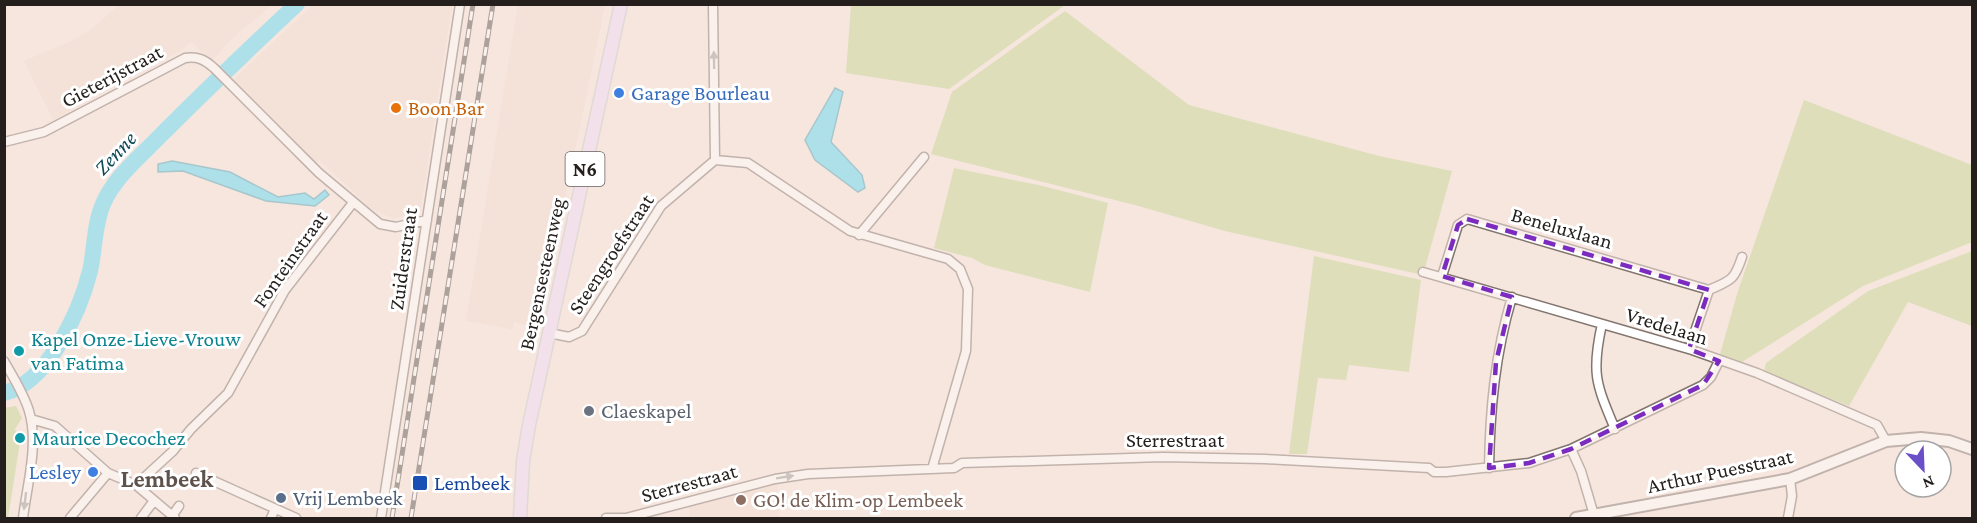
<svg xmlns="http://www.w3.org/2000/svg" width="1977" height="523" font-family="'Crimson Pro',serif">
<rect width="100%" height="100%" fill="#f5e6de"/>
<path fill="#f2dbcf" d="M119,5H272L230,40L212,61L191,42L183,49L53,120L24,61L72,41L93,28Z
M313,5H452L421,207L416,213L393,218L373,210L319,160L316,164L232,81Z
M518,5H605L538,328L514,322L512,329L466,321Z
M777,482L779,518H690L689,505Z"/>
<path fill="#c1d68e" d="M851,5V4L1065,5L949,89L846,73Z
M1065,11L1189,105L1379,156L1452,171L1423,275L1225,231L1135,205L931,154L952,92Z
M1804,100L1972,165V242L1863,286L1742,362L1720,354L1738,291Z
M954,168L1043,186L1108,203L1090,292L985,265L972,258L934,248Z
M1972,251V326L1908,302L1849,406L1764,371L1766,363L1868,291Z
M1314,256L1421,280L1409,372L1349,365L1346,380L1318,378L1307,454H1289Z
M16,406L22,418L15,429L20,442L8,518H5V408Z"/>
<path fill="#57daf6" stroke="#48a2b5" stroke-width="1.5" d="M835,88L843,92L831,142L862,175L865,188L858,192L815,160L805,140Z
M172,161L230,172L278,197L305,193L314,199L325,190L329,195L315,206L266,201L183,171L158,172V164Z"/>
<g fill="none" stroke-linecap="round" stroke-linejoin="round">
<path stroke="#57daf6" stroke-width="16" d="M4,393C48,383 80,311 90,271C95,249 94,225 103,204C115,176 141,156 162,134C206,90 251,47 297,4"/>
<defs>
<path id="minor" d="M4,142L44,132L185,58C198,56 205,60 214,68L319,173L380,224L396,227L427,220
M715,160L748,163L850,231L948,259L960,269L968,289L966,351L932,469
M859,235L924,157
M1423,272L1692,350L1757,373L1877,425L1886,441
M1442,276L1458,225L1467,219L1709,290L1691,343L1692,350
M1709,290C1731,280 1734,281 1742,257
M1602,324C1591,373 1596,384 1615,429
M549,333L569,337L582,331L661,206L715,160L713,4
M4,361C13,377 24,394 29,411C39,444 27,485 23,518
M31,419L55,426L108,473L136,485L175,518
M1571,449L1581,471L1594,515
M1489,468C1490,409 1495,354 1512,297
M196,473L296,518
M136,485L173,451L191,429L228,393L285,290L352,204
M172,516L179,506
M70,518L108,473
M141,518L153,502
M271,518L275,509
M381,518L460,4
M606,518H626L775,479L808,474L954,468L962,463L1163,457L1265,459L1429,468L1434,472H1446L1529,463L1571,449L1703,385L1711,377L1719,361
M1788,518L1792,496L1790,479"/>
<path id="tertiary" d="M1576,518L1790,479L1886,441L1921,438L1949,441L1972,449"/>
<path id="primary" d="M520,518L523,461L529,425L621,4"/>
</defs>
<use href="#minor" stroke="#82756e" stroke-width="11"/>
<use href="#tertiary" stroke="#82756e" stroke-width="14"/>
<use href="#primary" stroke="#cac9c9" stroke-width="15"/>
<use href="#minor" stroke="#fff" stroke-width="8"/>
<use href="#tertiary" stroke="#fff" stroke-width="10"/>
<use href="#primary" stroke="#eddcf9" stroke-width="12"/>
<defs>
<path id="rail" d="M392,518L473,4
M411,518L493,4"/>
</defs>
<use href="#rail" stroke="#554e4a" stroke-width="5"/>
<use href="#rail" stroke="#fff" stroke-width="3" stroke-dasharray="9" stroke-linecap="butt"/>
</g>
<defs><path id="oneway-solid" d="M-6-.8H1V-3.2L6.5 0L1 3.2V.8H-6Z" transform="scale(1.5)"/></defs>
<g fill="#9c9a99">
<use href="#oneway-solid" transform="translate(714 60) rotate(-91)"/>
<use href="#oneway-solid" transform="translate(785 477) rotate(-9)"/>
<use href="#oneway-solid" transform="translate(25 501) rotate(97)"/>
</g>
<path d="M0 0H1977V523H0ZM1467,219L1709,290L1689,349L1719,361L1703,385L1571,449L1529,463L1489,468L1496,362L1512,297L1442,276L1458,225Z" fill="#f5e6de" fill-opacity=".55" fill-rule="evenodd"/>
<path fill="none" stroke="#7b2cbf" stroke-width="4.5" stroke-dasharray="12 8" stroke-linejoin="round" d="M1467,219L1709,290L1689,349L1719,361L1703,385L1571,449L1529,463L1489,468L1496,362L1512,297L1442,276L1458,225Z"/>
<g fill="#3f7fe0" stroke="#fff" stroke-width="2">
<circle cx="619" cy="93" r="6"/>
<circle cx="93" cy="472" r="6"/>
</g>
<circle fill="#e8710a" stroke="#fff" stroke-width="2" cx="396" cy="108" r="6"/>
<g fill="#0f9aa8" stroke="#fff" stroke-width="2">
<circle cx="19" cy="351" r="6"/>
<circle cx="20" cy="438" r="6"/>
</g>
<circle fill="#6b7280" stroke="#fff" stroke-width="2" cx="589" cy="411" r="6"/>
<rect fill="#1a4fb4" stroke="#fff" stroke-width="2" x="412" y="475" width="16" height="16" rx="3"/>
<circle fill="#5c6f8a" stroke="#fff" stroke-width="2" cx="281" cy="498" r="6"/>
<circle fill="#8d6e63" stroke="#fff" stroke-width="2" cx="741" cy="500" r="6"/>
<g text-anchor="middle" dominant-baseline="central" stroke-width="6" stroke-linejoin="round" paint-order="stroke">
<rect fill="#fff" stroke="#666260" stroke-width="1.5" x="565.5" y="152" width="39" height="34" rx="4.5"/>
<g font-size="20" font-weight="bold" fill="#241f1c">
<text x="585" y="169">N6</text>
</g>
<g font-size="21" fill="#241f1c" stroke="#fff">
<text transform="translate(112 76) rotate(-28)">Gieterijstraat</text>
<text transform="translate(1562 228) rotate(16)">Beneluxlaan</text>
<text transform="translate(611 254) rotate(-57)">Steengroefstraat</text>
<text transform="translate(290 259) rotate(-55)">Fonteinstraat</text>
<text transform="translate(403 259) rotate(-82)">Zuiderstraat</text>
<text transform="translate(542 274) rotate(-78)">Bergensesteenweg</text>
<text transform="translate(1667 326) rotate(17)">Vredelaan</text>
<text x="1175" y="440">Sterrestraat</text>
<text transform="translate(1720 471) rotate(-12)">Arthur Puesstraat</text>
<text transform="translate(689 483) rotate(-15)">Sterrestraat</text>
</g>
<g font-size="21" fill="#366cbe" stroke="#fff" text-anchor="start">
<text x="631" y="93">Garage Bourleau</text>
<text x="81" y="472" text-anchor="end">Lesley</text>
</g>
<g font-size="21" fill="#c56008" stroke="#fff" text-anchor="start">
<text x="408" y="108">Boon Bar</text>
</g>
<g font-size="21" fill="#0d838f" stroke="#fff" text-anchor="start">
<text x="31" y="339">Kapel Onze-Lieve-Vrouw<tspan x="31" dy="24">van Fatima</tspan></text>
<text x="32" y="438">Maurice Decochez</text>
</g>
<g font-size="21" fill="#5b616d" stroke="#fff" text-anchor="start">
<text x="601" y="411">Claeskapel</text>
</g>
<g font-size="21" fill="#164399" stroke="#fff" text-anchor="start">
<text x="434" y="483">Lembeek</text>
</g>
<g font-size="21" fill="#4e5e75" stroke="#fff" text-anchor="start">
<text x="293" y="498">Vrij Lembeek</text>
</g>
<g font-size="21" fill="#785e54" stroke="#fff" text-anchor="start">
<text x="753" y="500">GO! de Klim-op Lembeek</text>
</g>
<g font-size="22" font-style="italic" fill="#104a56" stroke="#fff">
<text transform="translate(115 153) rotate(-47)">Zenne</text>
</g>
<g font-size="24" font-weight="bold" fill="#5e524b" stroke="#fff">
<text x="167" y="478">Lembeek</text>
</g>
</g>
<rect width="1977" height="523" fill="none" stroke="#241f1c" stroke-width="12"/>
<g transform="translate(1923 469) rotate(157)"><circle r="28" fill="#ffffff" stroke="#a7a5a4" stroke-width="1.5"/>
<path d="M0-4.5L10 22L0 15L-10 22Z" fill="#6a4fc8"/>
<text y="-9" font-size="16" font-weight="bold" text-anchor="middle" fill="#241f1c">N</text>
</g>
</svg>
